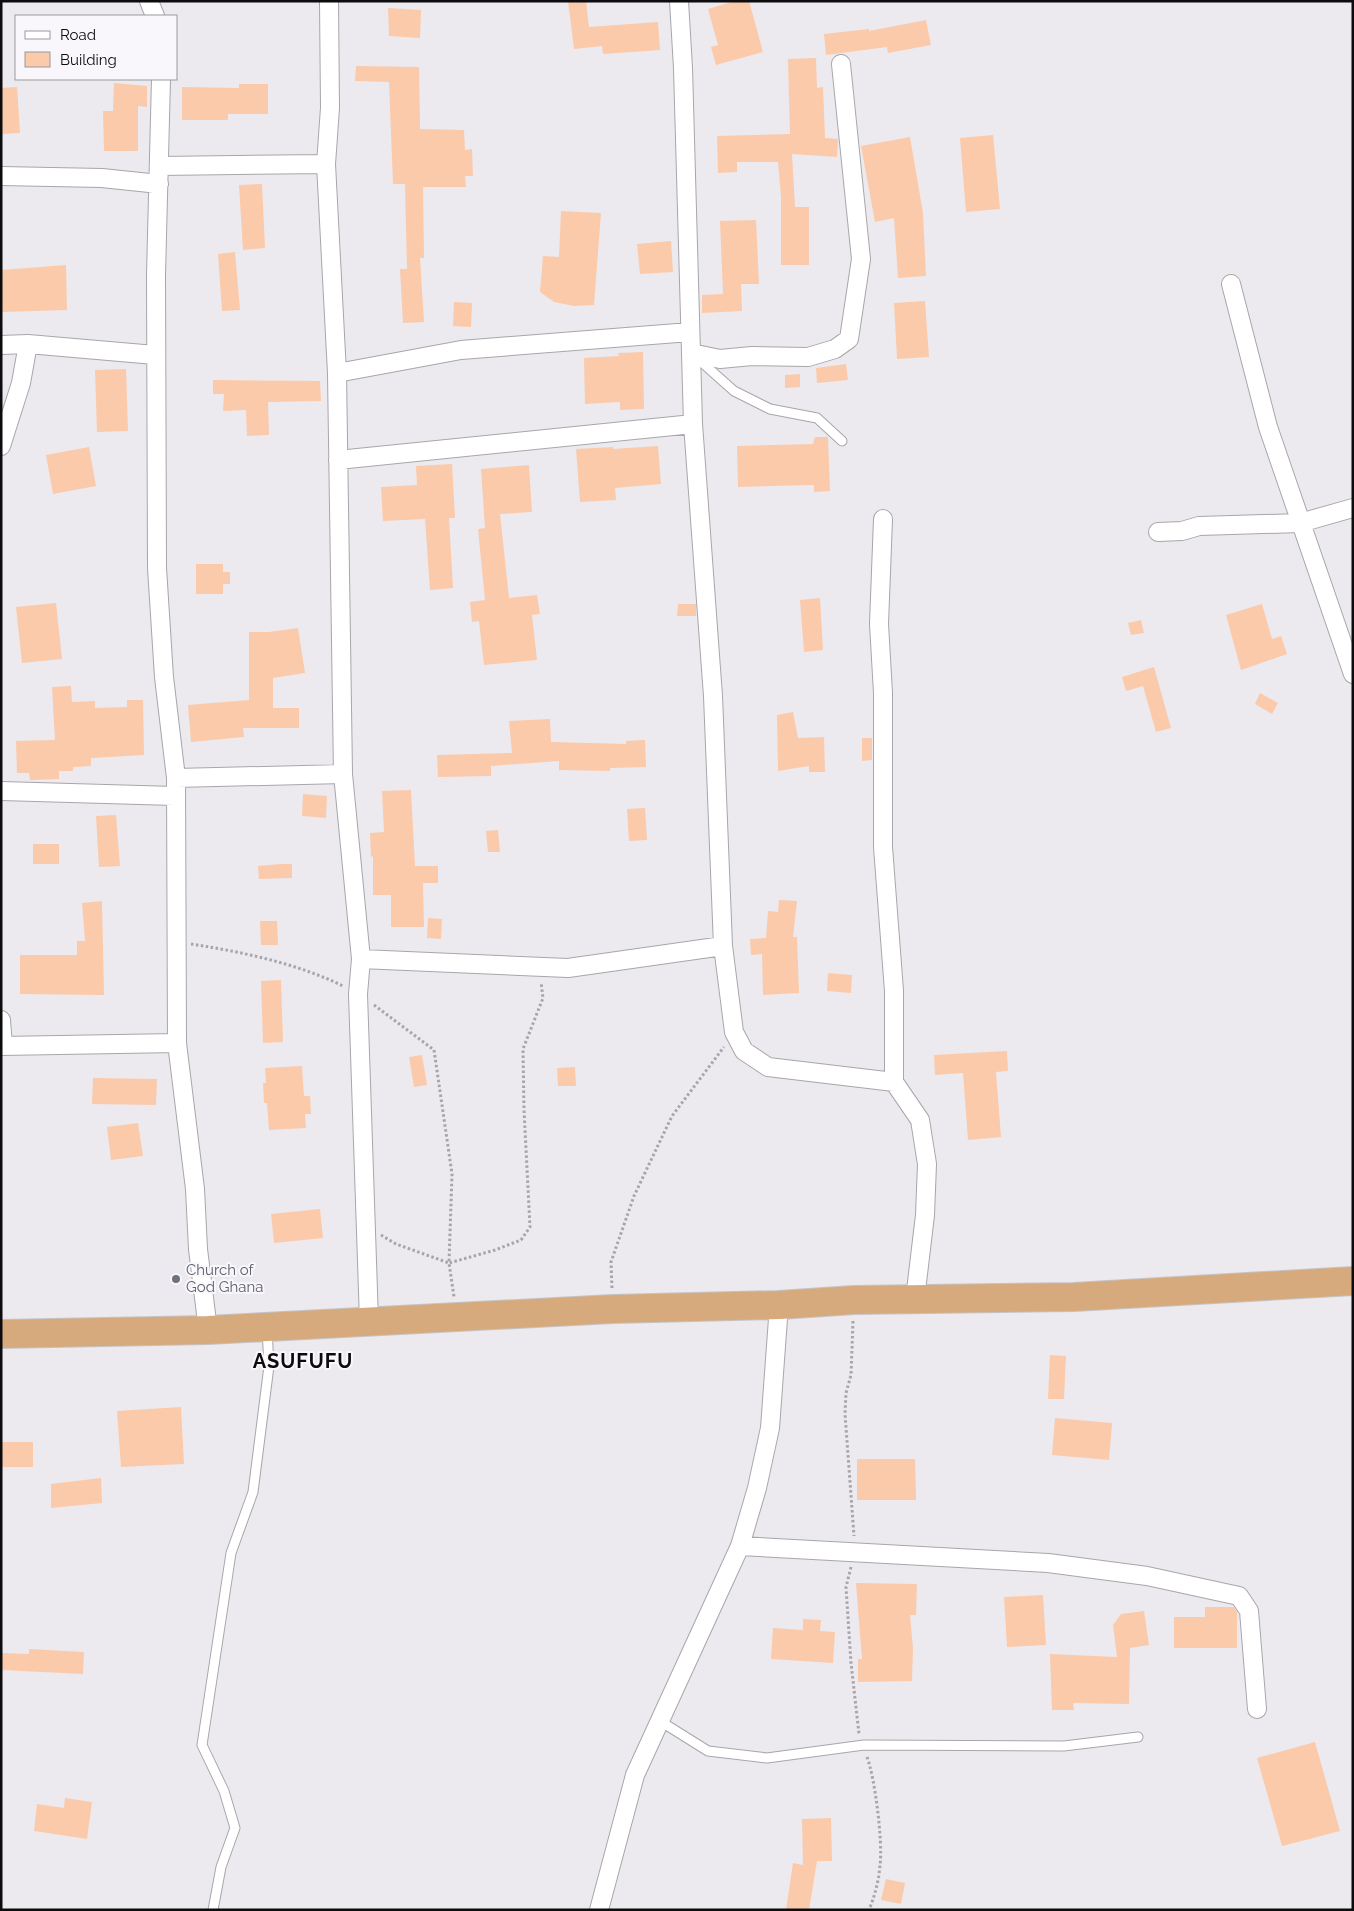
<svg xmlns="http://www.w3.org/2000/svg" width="1354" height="1911" font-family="Raleway,sans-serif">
<rect width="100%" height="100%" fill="#eceaee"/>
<path fill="#fbcaaa" d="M568,1H586L589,27L658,22L660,50L603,54L602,46L574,49Z
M735,1H749L763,52L716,65L711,47L718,45L708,9Z
M388,8L421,10L420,38L389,36Z
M926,20L931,45L888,53L887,47L826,55L824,34L869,29V31Z
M816,58L817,88L823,87L825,138L838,139L837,157L792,154L795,207H809V265H781V196L778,162H737V172L718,173L717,136L790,134L788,59Z
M356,66L419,67L420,129L464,130L465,150L472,149L473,176H465L466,187H423L424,258H420L424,322L403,323L400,269H407L405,184H393L389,82L355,81Z
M114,83L147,86V107L138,106V151H104L103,111H113Z
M239,84H268V114H228V120H182V87L239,88Z
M17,87L20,133L1,134V88Z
M993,135L1000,209L966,212L960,138Z
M910,137L923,213L926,276L898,278L894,218L875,222L861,146Z
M262,184L265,248L243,250L239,185Z
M561,211L601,213L594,305L574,306L554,302L540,292L543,256L559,257Z
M756,220L759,284H741L742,311L702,313V295L723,294L720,221Z
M671,241L673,272L640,274L637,244Z
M235,252L240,310L222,311L218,254Z
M66,265L67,310L1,312V270Z
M925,301L929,357L897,359L894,303Z
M454,302L472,303L471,327L453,326Z
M643,352L644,409L620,410V402L585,404L584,358L619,356L618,353Z
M846,364L848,380L817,383L816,368Z
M126,369L128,431L97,432L95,370Z
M800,374V387L785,388V375Z
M213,380L320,381L321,401L268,402L269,435L247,436L246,410L223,411L224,394H213Z
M815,437H828L830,491L814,492V485L738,487L737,446L813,444Z
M658,446L661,484L615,488L616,500L580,502L576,449L613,447V449Z
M89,447L96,486L53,494L46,455Z
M452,464L455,518H449L453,588L430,590L425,519L383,521L381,487L417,485L416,466Z
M529,465L532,512L500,514L509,598L537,595L540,614L532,615L537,660L484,665L479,621L472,622L470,602L485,600L478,529L485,528L481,469Z
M196,564H223V572H230V584H223V594H196Z
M820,598L823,650L804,652L800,600Z
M56,603L62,659L22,663L16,607Z
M678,604H696V616H677Z
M1262,604L1272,639L1281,636L1287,654L1241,670L1226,615Z
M1141,620L1144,633L1131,635L1128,623Z
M298,628L305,673L273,678V708H299V728H243L244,737L191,742L188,705L249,700V632H269Z
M1154,667L1171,728L1156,732L1143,686L1126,691L1122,677Z
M71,686L72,702L95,701V708L127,707V700H143L144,755L91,758V766L73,767V771H59V779L30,780L29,773H17L16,741L55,740L52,687Z
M1260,693L1278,703L1272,714L1255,704Z
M793,712L798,738L824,737L825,772H809V766L778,771L777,715Z
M550,719L551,742L626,744V741L645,740L646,767L610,768V771L559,770V761L491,766V776L438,777L437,755L512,753L509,721Z
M862,738H872V760L862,761Z
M411,790L415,866H438V883H423L424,927H391V895H373V856L371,857L370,833L384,832L382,791Z
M303,794L327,796L326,818L302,816Z
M645,808L647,840L629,841L627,809Z
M116,815L120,866L99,867L96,816Z
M498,830L500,852H488L486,831Z
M33,844H59V864H33Z
M281,864H292V878L259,879L258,866Z
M779,900L797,901L793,937H797L799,993L763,995L762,954L751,955L750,939L766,938L768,911L778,912Z
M102,901L104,995L20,994V955H77V941H85L82,903Z
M428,918L442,919L441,939L427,938Z
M260,921H277L278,945H261Z
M828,973L852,975L851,993L827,991Z
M281,980L283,1042L263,1043L261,981Z
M1007,1051L1008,1071L996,1072L1001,1137L968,1140L963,1073L935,1075L934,1055Z
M422,1055L427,1085L414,1087L409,1057Z
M302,1066L304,1096H310L311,1114H305L306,1128L269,1130L267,1103H264L263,1083H266L265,1068Z
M575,1067L576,1086H558L557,1068Z
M93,1078L157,1079L156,1105L92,1104Z
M138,1123L143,1156L111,1160L107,1127Z
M320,1209L323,1238L274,1243L271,1214Z
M1050,1355L1066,1356L1064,1399H1048Z
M181,1407L184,1464L121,1467L117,1411Z
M1055,1418L1112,1423L1109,1460L1052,1455Z
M1,1442H33V1467H1Z
M857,1459H915L916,1500H857Z
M101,1478L102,1503L51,1508V1484Z
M856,1583L917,1584L916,1615H910L913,1648L912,1681L858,1682V1659H862Z
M1043,1595L1046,1645L1007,1647L1004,1597Z
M1205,1607H1234L1237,1612V1648H1174V1617H1205Z
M1144,1611L1149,1645L1130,1648L1129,1704L1073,1703L1074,1710H1052L1050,1654L1117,1657L1113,1625L1121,1614Z
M803,1619L821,1620L820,1631L835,1632L833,1663L771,1659L773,1628L803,1630Z
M29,1649L84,1652L83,1674L1,1670V1653L29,1654Z
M1315,1742L1340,1831L1282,1846L1257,1758Z
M65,1798L92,1802L87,1839L34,1831L37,1804L64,1808Z
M831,1818L832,1861H817L809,1910H786L793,1863L803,1865L802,1819Z
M886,1879L905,1883L901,1904L881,1900Z"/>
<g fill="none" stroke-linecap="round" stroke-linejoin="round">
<defs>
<path id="service" d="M697,358L734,391L770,409L817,418L842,441
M660,1721L708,1751L767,1758L864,1745L1064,1746L1138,1737
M213,1910L221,1867L235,1828L224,1791L202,1745L231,1553L253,1492L269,1366L267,1329"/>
<path id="minor" d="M149,1L155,16
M329,1L330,108L326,164L337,373L343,774L361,959L358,994L369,1321
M679,1L683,68L693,424L713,696L723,946L734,1032L744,1051L768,1067L894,1082
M161,79L156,275L157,568L164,677L176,778L177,1043L195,1189L198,1249L208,1330
M159,166L326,164
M1,176L102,178L159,184
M1231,284L1268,427L1353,674
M1,345L28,344L155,355
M691,353L720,359L752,356L808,357L835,349L849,339L861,259L841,64
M337,373L461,350L690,332
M1,446L21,383L28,344
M338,460L693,424
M883,519L879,624L883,693V847L894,991V1082L920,1120L927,1164L925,1215L915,1299
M1158,532L1182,531L1199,526L1300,523L1353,508
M176,778L343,774
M1,791L175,796
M361,959L568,968L723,946
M1,1020L3,1046
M1,1046L177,1043
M740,1546L1048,1563L1147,1576L1239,1596L1249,1611L1257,1709
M599,1910L635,1775L740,1546L757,1488L770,1428L779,1305"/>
<path id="trunk" d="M1,1334L208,1330L613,1309L779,1305L854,1300L1074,1297L1353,1281"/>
</defs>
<use href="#service" stroke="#a8a6aa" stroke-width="11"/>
<use href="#minor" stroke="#a8a6aa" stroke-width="20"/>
<use href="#trunk" stroke="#c5c4c5" stroke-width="30"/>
<path stroke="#a7a5a9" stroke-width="3" stroke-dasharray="2.5 2.5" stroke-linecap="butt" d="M191,944C242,952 296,963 343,986
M374,1005L434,1050L452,1174L449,1263L495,1250L521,1240L530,1227L524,1110L523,1049L543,998L541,982
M381,1235L396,1244L449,1263L454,1297
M612,1288L611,1262L634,1196L672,1116L724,1047
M853,1321L851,1375L846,1393L845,1414L854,1536
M851,1567L846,1587L851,1663L859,1734
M867,1757C875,1778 883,1842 880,1865C879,1880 875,1895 869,1910"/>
<use href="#service" stroke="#fff" stroke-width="9"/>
<use href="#minor" stroke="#fff" stroke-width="18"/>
<use href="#trunk" stroke="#d6aa7c" stroke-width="28"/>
</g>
<circle fill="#6b7280" stroke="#f9f7fb" stroke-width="2" cx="176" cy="1279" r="5"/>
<g text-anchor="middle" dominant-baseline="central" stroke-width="4" stroke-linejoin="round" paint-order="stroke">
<g font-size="15" fill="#5b616d" stroke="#f9f7fb" text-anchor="start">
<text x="186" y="1270">Church of<tspan x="186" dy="17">God Ghana</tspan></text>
</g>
<g font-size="20" font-weight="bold" letter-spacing="1" fill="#0c0b0d" stroke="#f9f7fb">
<text x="303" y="1361">ASUFUFU</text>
</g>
</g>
<rect width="1354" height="1911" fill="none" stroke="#0c0b0d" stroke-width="5"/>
<rect x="15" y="15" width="162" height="65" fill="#f9f7fb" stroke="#9a999c"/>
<rect x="25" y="31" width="25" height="8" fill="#ffffff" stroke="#9a999c"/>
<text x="60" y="40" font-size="15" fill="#0c0b0d">Road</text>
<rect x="25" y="52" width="25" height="15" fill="#fbcaaa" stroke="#9a999c"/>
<text x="60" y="65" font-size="15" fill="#0c0b0d">Building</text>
</svg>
